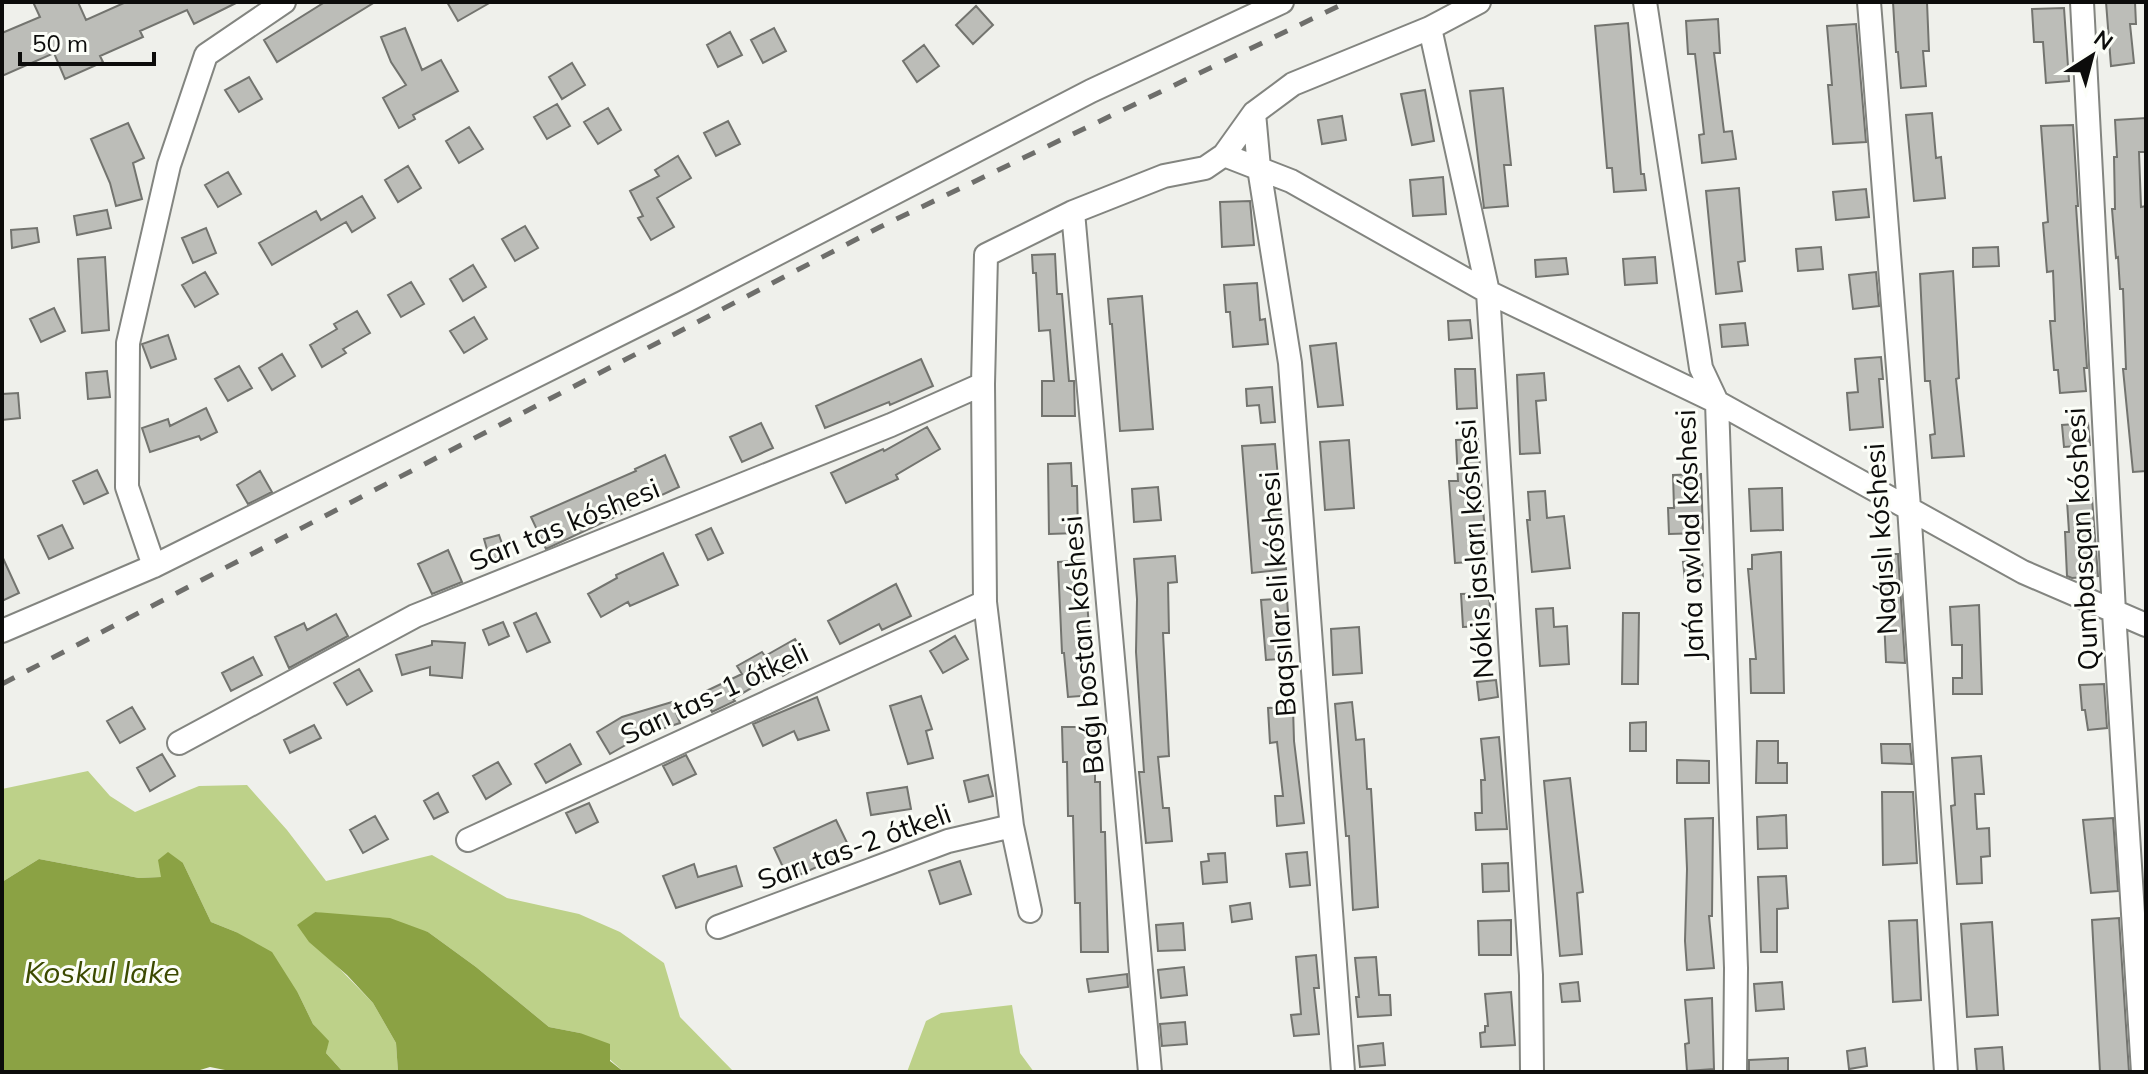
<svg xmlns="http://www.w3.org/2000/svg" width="2148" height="1074" font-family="Mulish,sans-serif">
<rect width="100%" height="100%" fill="#eff0eb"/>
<path fill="#bdd189" d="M88,771L110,796L135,812L199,786L247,785L287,830L326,881L432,855L507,898L579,914L620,932L664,963L680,1017L734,1072H624L580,1033L549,1027L476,967L428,932L315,912L298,926L373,1003L396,1043L398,1072H343L326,1053L328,1041L313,1024L298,993L236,932L211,922L183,863L161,877L139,878L39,859L2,882V789Z
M1012,1005L1020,1053L1034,1072H907L926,1021L941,1013Z"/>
<path fill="#8ba244" d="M168,852L183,863L211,922L236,932L272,952L298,993L313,1024L329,1041L326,1053L343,1072H235L210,1067L200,1070L202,1072H2V882L39,859L139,878L161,877L158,860Z
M315,912L390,918L428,932L476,967L549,1027L580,1033L610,1044V1061L624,1072H398L396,1043L373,1003L347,975L309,942L297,925Z"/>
<path fill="#bcbdb8" stroke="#73746f" stroke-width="2" d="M33,2H78L86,20L126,2H238L194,24L187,10L140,31L143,37L100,56L103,62L65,79L54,53L2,76V33L40,17Z
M325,2H375L277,62L264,40Z
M447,2H491L458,21Z
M1893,2H1927L1929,51H1923L1926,86L1901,88L1898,52H1896Z
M2106,2H2135L2136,24H2130L2134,63L2111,66Z
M976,6L993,25L973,44L956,25Z
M2064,8L2069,81L2046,83L2043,42H2034L2032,9Z
M1718,19L1720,53H1714L1724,132L1732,131L1736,159L1702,163L1699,135L1704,134L1695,54H1688L1686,21Z
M1628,23L1641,174H1644L1646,190L1614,192L1612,168H1607L1595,26Z
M1856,24L1866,142L1833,144L1828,85H1832L1827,26Z
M405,28L422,70L441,60L458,91L413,115L415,119L399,128L383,98L406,85L391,62L381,37Z
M774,28L786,51L763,63L751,40Z
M730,32L742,55L718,67L707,45Z
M924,45L939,66L917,82L903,61Z
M572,63L585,85L562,99L549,77Z
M249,77L262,99L239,112L225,90Z
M1503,88L1511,165H1504L1508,206L1484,208L1470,91Z
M1425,90L1434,141L1412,145L1401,94Z
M557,104L570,126L547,139L534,117Z
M608,108L621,130L598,144L584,122Z
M1932,113L1936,158L1941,157L1945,198L1914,201L1906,115Z
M1342,116L1346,140L1322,144L1318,120Z
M2146,118V152H2139L2141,207L2146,206V471L2133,472L2123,369H2126L2123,289H2120L2118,257L2116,258L2112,209H2115L2114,157H2117L2115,120Z
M728,121L740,144L716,156L704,133Z
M128,123L144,158L133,163L142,199L116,206L110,183L91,139Z
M2073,125L2078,206H2076L2087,368H2084L2086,391L2060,393L2058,370H2054L2050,321H2055L2053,271L2047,272L2043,223L2048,222L2041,126Z
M469,127L483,149L459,163L446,141Z
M678,156L691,178L657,198L674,227L651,240L638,218L643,216L630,191L659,176L655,170Z
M408,166L421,188L398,202L385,180Z
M228,172L241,194L218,207L205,185Z
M1443,177L1446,214L1413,216L1410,180Z
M1739,188L1745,261L1738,262L1742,291L1716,294L1706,191Z
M1866,189L1869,217L1836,220L1833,192Z
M362,196L375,218L352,232L346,222L272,265L259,243L316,211L321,220Z
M1250,201L1254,245L1222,247L1220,202Z
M107,210L111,228L77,235L74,216Z
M525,226L538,248L515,261L502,239Z
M37,228L39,242L12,248L11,230Z
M206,228L216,253L193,263L182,238Z
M1821,247L1823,269L1798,271L1796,249Z
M1998,247L1999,266L1973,267V248Z
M1055,254L1057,294H1062L1069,381H1074L1075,416H1042V381H1054L1050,330L1039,331L1036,273H1033L1032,255Z
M105,257L109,330L82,333L78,259Z
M1655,257L1657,283L1625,285L1623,259Z
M1566,258L1568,274L1536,277L1535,260Z
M473,265L486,287L463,301L450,279Z
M1953,271L1959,378L1956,379L1964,456L1932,458L1930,435L1935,434L1930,381H1925L1920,274Z
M205,272L218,294L195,307L182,285Z
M1876,272L1879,306L1853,309L1849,275Z
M411,282L424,304L401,317L388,295Z
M1257,283L1260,320L1265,319L1268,344L1233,347L1230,312H1226L1224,285Z
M1142,296L1153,429L1120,431L1112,324H1110L1108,299Z
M54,308L65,331L41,342L30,319Z
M357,311L370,333L343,349L346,353L322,367L310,345L337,329L334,324Z
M474,317L487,339L464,353L450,331Z
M1470,320L1472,338L1449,340L1448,321Z
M1745,323L1748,345L1722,347L1720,325Z
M168,335L176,359L151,368L142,344Z
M1336,343L1343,405L1318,407L1310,346Z
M282,354L295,376L272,390L259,368Z
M1881,357L1883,379H1879L1883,427L1850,430L1847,393L1858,392L1855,359Z
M921,359L933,386L890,405L889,402L825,428L816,406Z
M239,366L252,388L228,401L215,379Z
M1455,369H1475L1477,408L1457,409Z
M107,371L110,397L88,399L86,373Z
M1544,373L1546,400L1536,401L1540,453L1520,454L1517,375Z
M1272,387L1275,422L1261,423L1259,405L1247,406L1246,389Z
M18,393L20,418L2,420V394Z
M206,408L217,432L201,440L199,436L150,452L142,428L168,419L170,426Z
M761,423L773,448L742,462L730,437Z
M2088,423L2090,445L2064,447L2062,425Z
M927,427L940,449L896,475L898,479L846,503L831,473L883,449L884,451Z
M1478,439L1487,561L1455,563L1449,481H1458L1456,440Z
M1349,440L1354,508L1325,510L1320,442Z
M1275,444L1286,569L1252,573L1242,446Z
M665,455L679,487L546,549L531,517L636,471L635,469Z
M1071,463L1072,486H1077L1078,533L1049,534L1048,464Z
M97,470L108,493L84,504L73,481Z
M260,471L272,492L248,504L237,485Z
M1701,474L1703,533L1669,534L1668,508H1674L1673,475Z
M1158,487L1161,520L1134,522L1132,489Z
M1782,488L1783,530L1751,531L1749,489Z
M1545,491L1547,518L1564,516L1570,568L1532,572L1527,520H1530L1528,492Z
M2092,498L2098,576L2072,578L2067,576L2065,532H2069L2067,501Z
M62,525L73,548L49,559L38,536Z
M711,528L723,553L708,560L696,535Z
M499,535L506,555L490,560L484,539Z
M448,550L462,582L432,594L418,564Z
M1781,552L1784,693H1751L1750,659H1756L1748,569H1752V555Z
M663,553L678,585L630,606L628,602L601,617L588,594L617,578L616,575Z
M1881,554H1898L1905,663L1886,662Z
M2,556L19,593L2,601Z
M1175,556L1177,582L1168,583L1169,633H1163L1169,756L1158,757L1163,808H1169L1172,841L1146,843L1139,772H1144L1136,652L1137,599L1134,559Z
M1084,560L1094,695L1068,697L1064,653H1062L1058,562Z
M1702,560L1703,578L1685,580L1683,562Z
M896,584L911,616L882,630L879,624L840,644L828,621Z
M1489,593L1491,626L1463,627L1461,594Z
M1287,598L1291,658L1266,660L1261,600Z
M1979,605L1982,694H1953V678H1962V645H1952L1950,607Z
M1553,608L1554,627L1567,626L1569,664L1540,666L1536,609Z
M536,613L550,642L527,652L514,623Z
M1623,613H1639L1638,684H1622Z
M336,614L348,636L289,668L275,637L304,623L307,630Z
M503,622L509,636L489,645L483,630Z
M1359,627L1362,673L1333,675L1331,629Z
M955,636L968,659L943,673L930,651Z
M795,639L808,661L783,676L780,671L733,699L735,701L712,712L702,693L742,674L737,666L762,652L765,656Z
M432,641L465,643L462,678L430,675V667L402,675L396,655L432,645Z
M253,657L262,675L231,691L222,673Z
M359,669L372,691L347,705L334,683Z
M1496,680L1498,697L1479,700L1477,682Z
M2104,684L2107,728L2088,730L2085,710H2082L2080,685Z
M921,696L932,729L926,731L933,758L908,764L890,706Z
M817,697L829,730L798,740L794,731L763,746L753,724Z
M672,702L680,723L643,735L610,754L597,732L622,717Z
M1352,702L1356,740L1364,739L1367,789H1371L1378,907L1353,910L1349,836H1346L1335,704Z
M132,707L145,729L120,743L107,721Z
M1293,707L1294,741L1304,823L1277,826L1275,796H1283L1277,742L1270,743L1268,708Z
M1646,722V751H1630V723Z
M314,725L321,738L290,753L284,740Z
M1062,727H1095V782H1100L1101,832H1105L1108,952H1081L1080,903H1075L1073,816H1068L1067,762H1063Z
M1499,737L1507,829L1476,830L1475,813H1482L1481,780H1485L1481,739Z
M1757,741H1778V763H1787V783H1756Z
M570,744L581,764L546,783L535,764Z
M1881,744H1910L1912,764L1882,763Z
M162,754L175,776L150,791L137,768Z
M686,755L696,774L673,785L663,766Z
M1981,756L1984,794H1975L1977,829L1989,828L1990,856L1981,857L1982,883L1957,884L1951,806L1955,805L1952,758Z
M1677,760L1709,761V783H1677Z
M498,762L511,784L486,799L473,776Z
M988,775L993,796L969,802L964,781Z
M1570,778L1583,892L1577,893L1582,954L1560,956L1544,781Z
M907,787L911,809L871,815L867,793Z
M1882,792H1913L1917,863L1883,865Z
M438,793L448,812L434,819L424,801Z
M589,803L598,822L576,833L566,813Z
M1786,815L1787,848L1758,849L1757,817Z
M375,816L388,839L363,853L350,830Z
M1713,818L1712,916H1709L1714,968L1687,970L1685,941L1687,869L1685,819Z
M2113,818L2118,891L2091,893L2083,820Z
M836,820L851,851L789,880L774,848Z
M1307,852L1310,885L1290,887L1286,854Z
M1225,853L1227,882L1203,884L1201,862L1209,861L1208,854Z
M960,861L971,894L940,904L929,871Z
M1508,863L1509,891L1483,892L1482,864Z
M694,864L698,877L736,866L742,886L676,908L663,876Z
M1786,876L1788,908L1777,909V952H1761L1758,877Z
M1250,903L1252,919L1232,922L1230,906Z
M2119,918L2129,1072H2100L2092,920Z
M1511,920V955H1479L1478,921Z
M1917,920L1921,1000L1893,1002L1889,921Z
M1992,922L1998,1015L1967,1017L1961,924Z
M1183,923L1185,950L1158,951L1156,925Z
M1316,955L1319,988H1314L1319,1034L1294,1036L1291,1015L1301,1014L1296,957Z
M1376,957L1379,995H1390L1391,1015L1358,1017L1356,997H1359L1355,958Z
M1184,967L1187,995L1161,998L1158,970Z
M1127,974L1128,987L1089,992L1087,979Z
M1578,982L1580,1001L1562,1002L1560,984Z
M1782,982L1784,1009L1756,1011L1754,984Z
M1511,992L1515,1045L1481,1047L1480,1033L1485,1032V1026H1488L1485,994Z
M1712,998L1714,1069L1687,1071L1685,1044L1689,1043L1685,1000Z
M1185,1022L1187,1044L1162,1046L1160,1024Z
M1383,1043L1385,1065L1360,1067L1358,1046Z
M2002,1047L2004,1072H1977L1975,1049Z
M1865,1048L1867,1066L1849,1069L1847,1051Z
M1788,1058V1072H1749V1060Z"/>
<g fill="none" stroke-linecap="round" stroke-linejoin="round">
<defs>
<path id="minor" d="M1645,2L1701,368L1717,402L1736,968L1735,1072
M1869,2L1909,507L1946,1072
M2082,2L2114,612L2143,1072
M1430,28L1488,292L1531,975L1532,1072
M1254,113L1259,168L1290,363L1343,1072
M1224,155L1291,181L1488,292L1717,402L2023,572L2146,625
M1073,212L1150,1072
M154,566L127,487L128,343L169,165L206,55L284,2
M2,631L154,566L684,302L1091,91L1282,2
M179,743L415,616L891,425L983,384
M468,840L985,602
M1030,911L1012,826L985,602L983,384L986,255L1073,212L1164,176L1205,168L1224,155L1254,113L1293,84L1430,28L1479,2
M718,927L948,841L1012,826"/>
</defs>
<use href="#minor" stroke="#838580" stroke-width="26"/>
<use href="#minor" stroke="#fff" stroke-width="22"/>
<path stroke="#6e6e6b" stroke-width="5" stroke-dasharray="14 14" stroke-linecap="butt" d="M2,684L880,227L1347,2"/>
</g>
<g text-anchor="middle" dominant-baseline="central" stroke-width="6" stroke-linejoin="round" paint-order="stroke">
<g font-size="28" fill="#0c0c0b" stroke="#fcfef8">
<text transform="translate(564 524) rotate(-22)">Sarı tas kóshesi</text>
<text transform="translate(1689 535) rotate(-92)">Jańa awlad kóshesi</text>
<text transform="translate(1880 539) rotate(-94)">Naǵıslı kóshesi</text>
<text transform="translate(2081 539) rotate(-93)">Qumbasqan kóshesi</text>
<text transform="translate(1474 549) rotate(-94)">Nókis jasları kóshesi</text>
<text transform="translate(1277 594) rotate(-94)">Baqsılar eli kóshesi</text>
<text transform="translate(1082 645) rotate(-95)">Baǵı bostan kóshesi</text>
<text transform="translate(714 693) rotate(-25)">Sarı tas-1 ótkeli</text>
<text transform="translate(854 846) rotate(-20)">Sarı tas-2 ótkeli</text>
</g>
<g font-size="30" font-style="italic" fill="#3b4900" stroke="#fcfef8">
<text x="102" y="972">Koskul lake</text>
</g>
</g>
<rect width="2148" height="1074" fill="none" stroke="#0c0c0b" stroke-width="8"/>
<g transform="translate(2092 56) rotate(36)" stroke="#fcfef8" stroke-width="6" paint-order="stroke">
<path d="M0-6L14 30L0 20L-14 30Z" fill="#0c0c0b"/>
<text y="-12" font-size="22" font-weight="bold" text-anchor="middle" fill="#0c0c0b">N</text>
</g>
<path d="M20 52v12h134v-12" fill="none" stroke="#0c0c0b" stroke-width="4"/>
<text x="32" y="52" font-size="24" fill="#0c0c0b" stroke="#fcfef8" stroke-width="6" paint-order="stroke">50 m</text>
</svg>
